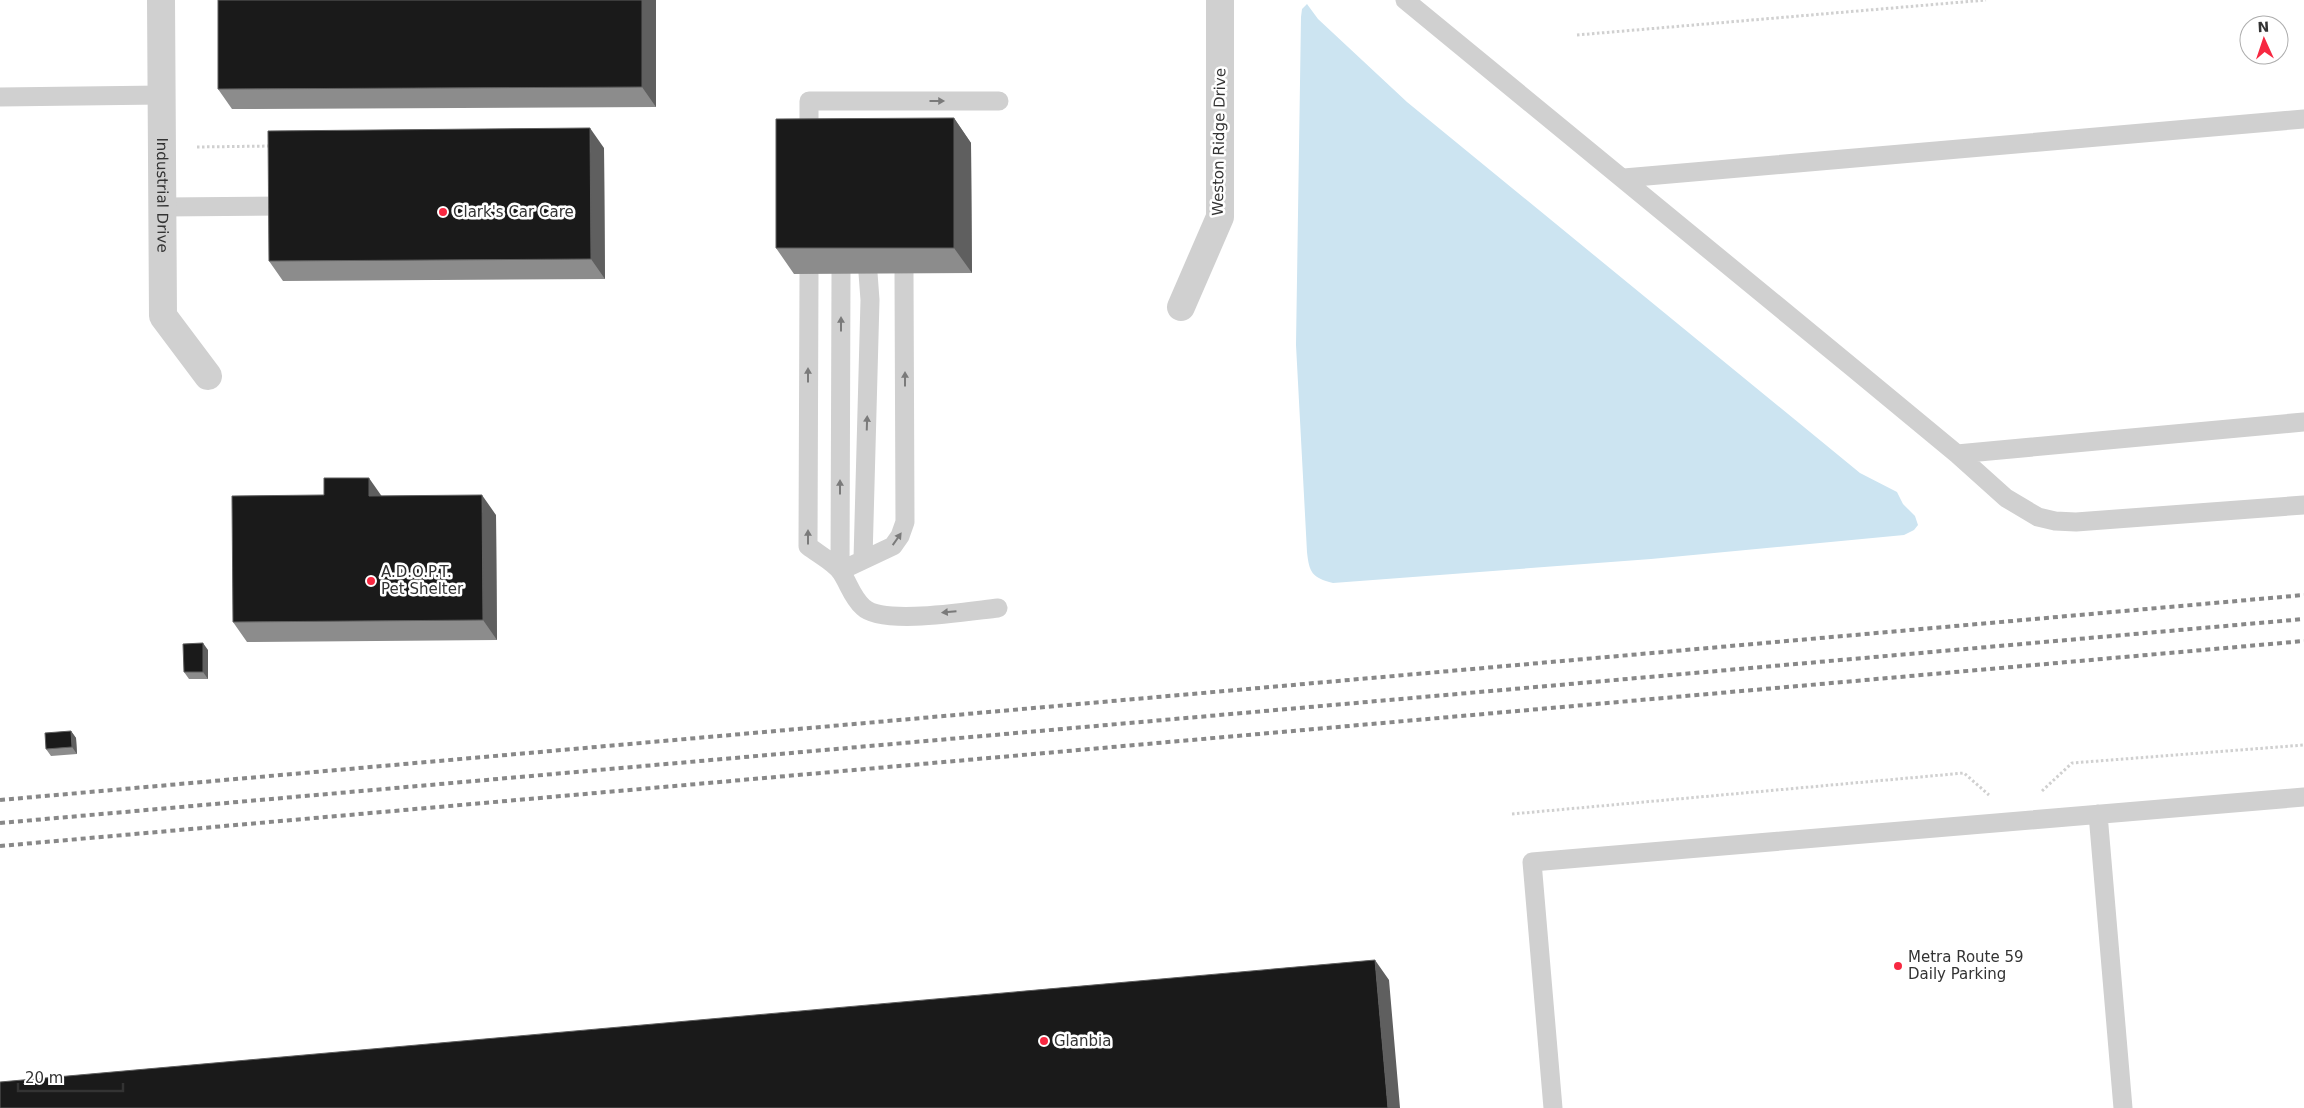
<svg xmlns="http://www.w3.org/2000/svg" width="2304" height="1108" font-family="'DejaVu Sans',sans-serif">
<rect width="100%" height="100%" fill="#fff"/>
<path fill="#cce4f1" d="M1307,4L1318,19L1407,102L1860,473L1897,492L1903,504L1915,516L1918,525L1914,530L1904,535L1651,559L1333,583C1312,578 1309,572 1307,552L1296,345L1301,17L1302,9Z"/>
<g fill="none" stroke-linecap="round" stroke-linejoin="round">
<path stroke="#d0d0d0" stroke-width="3" stroke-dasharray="2.5 2.5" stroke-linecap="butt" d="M1577,35L1986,0
M197,147L272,146
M2042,791L2072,763L2304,745
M1512,814L1964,773L1989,795"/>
<path stroke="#d0d0d0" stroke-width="19" d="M1405,0L1853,368L1957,454L2006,498L2038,517L2055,521L2076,522L2304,505
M0,97L162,95
M809,143V101H999
M1624,178L2304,119
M163,207L282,206
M809,274L808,546C818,554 834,562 841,572C849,584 852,597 863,607C882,626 970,611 998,608
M1957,454L2304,422
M863,559L870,300L868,273
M840,571L893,546L900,536L905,522L904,273
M840,571L841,273
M2098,814L2123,1108
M1553,1108L1532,862L2304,797"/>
<g stroke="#d0d0d0" stroke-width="28">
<path id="s1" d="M161,0L163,316L208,376"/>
<path d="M1181,307L1220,217V0"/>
</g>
<path stroke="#888" stroke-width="4" stroke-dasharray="5 4" stroke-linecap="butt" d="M0,800L2304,595
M0,823L2304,619
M0,846L2304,641"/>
</g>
<path fill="#8c8c8c" d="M656,0V107L232,109L218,89Z
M954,118L971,143L972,273L794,274L776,248Z
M604,148L605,279L283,281L269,261Z
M381,496L496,515L497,640L247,642L233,622Z
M208,650V679H189L184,672Z
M71,731L76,738L77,754L51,756L46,749Z"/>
<path fill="#5f5f5f" d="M642,0H656V107L642,87Z
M954,118L971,143L972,273L954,248Z
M590,128L604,148L605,279L591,259Z
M369,478L383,498L369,496Z
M482,495L496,515L497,640L483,620Z
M203,643L208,650V679L203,672Z
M71,731L76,738L77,754L72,747Z
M1375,960L1389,980L1400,1108H1388Z"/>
<path fill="#1a1a1a" stroke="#5f5f5f" d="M218,0H642V87L218,89Z
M954,118V248H776V119Z
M590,128L591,259L269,261L268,131Z
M324,478H369V496L482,495L483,620L233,622L232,496L324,495Z
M203,643V672H184L183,644Z
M71,731L72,747L46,749L45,733Z
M1375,960L1388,1108H0V1082Z"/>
<defs><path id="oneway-solid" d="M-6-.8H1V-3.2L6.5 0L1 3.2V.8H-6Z" transform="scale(1.25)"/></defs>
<g fill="#7a7a7a">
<use href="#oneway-solid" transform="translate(937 101)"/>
<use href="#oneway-solid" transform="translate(841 324) rotate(-90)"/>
<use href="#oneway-solid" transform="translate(808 375) rotate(-90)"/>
<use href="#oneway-solid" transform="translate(905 379) rotate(-90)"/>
<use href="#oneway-solid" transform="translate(867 423) rotate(-88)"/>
<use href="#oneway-solid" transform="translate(840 487) rotate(-90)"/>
<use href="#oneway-solid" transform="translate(808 537) rotate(-90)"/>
<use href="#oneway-solid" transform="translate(897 539) rotate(-55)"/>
<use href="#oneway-solid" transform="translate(949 612) rotate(175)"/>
</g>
<g fill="#f72841" stroke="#fff" stroke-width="2">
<circle cx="443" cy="212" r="5"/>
<circle cx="371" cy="581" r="5"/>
<circle cx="1898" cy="966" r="5"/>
<circle cx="1044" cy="1041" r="5"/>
</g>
<g text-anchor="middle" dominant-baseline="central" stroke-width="5" stroke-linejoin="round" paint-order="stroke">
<g font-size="15" fill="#333" stroke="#fff">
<text transform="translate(1219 142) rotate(-89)">Weston Ridge Drive</text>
<text stroke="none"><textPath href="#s1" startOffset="195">Industrial Drive</textPath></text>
</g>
<g font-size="15" fill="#333" stroke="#fff" text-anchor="start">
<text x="453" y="212">Clark's Car Care</text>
<text x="381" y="572">A.D.O.P.T.<tspan x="381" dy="17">Pet Shelter</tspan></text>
<text x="1908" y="957">Metra Route 59<tspan x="1908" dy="17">Daily Parking</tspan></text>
<text x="1054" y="1041">Glanbia</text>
</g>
</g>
<g transform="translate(2264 40) rotate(357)"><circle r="24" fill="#ffffff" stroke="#adadad"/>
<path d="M0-4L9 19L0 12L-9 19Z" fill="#f72841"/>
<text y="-8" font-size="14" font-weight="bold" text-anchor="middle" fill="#333333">N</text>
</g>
<path d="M18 1083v8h105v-8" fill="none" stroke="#333333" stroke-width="2.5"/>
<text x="25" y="1083" font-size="15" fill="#333333" stroke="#ffffff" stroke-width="4" paint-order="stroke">20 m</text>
</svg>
